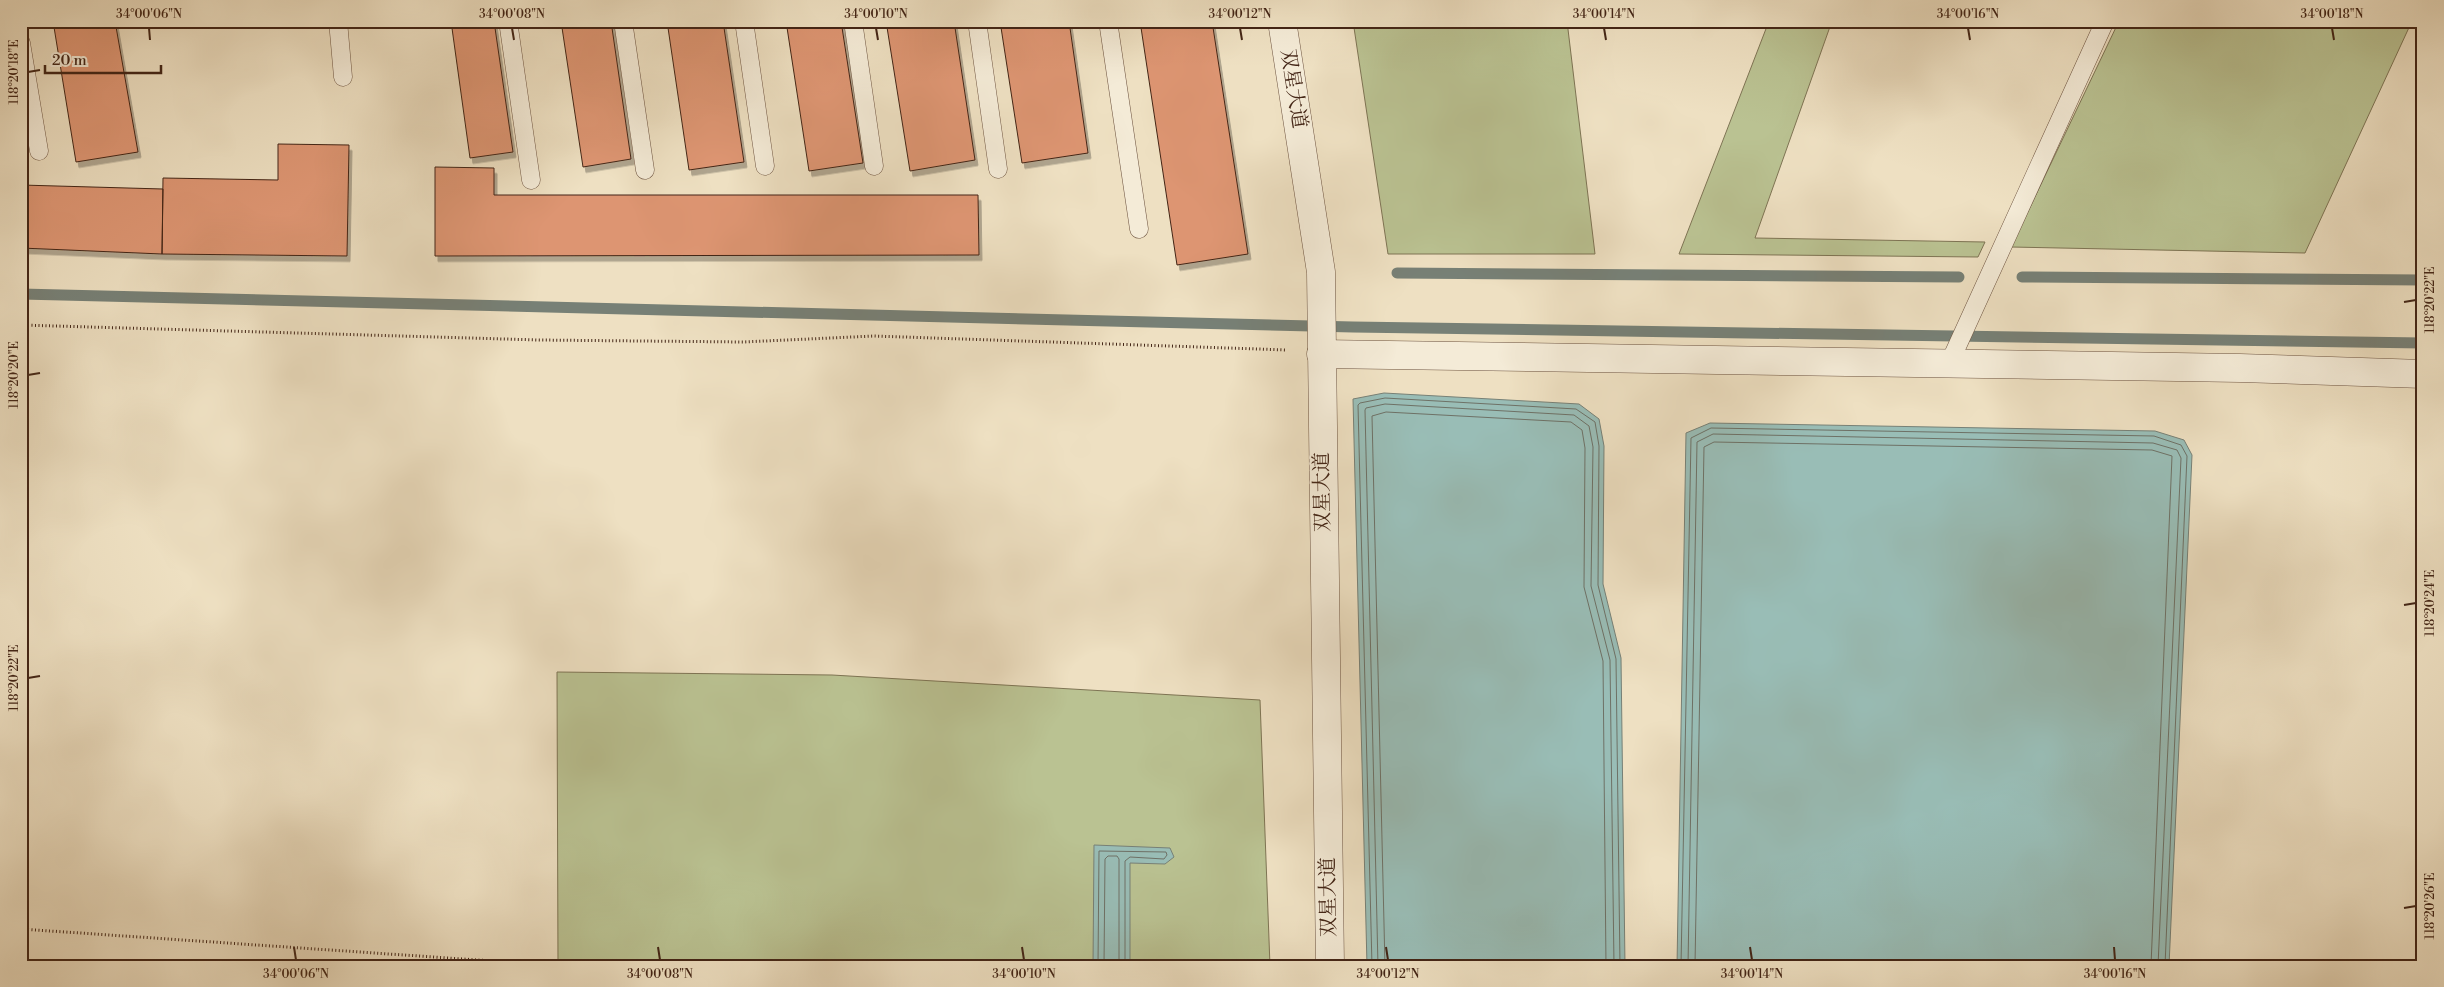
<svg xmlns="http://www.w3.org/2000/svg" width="2444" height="987" font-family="'Libre Bodoni','Noto Serif SC',serif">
<defs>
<filter id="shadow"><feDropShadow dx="3" dy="5.5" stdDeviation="0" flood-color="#0004"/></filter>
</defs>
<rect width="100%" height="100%" fill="#eee0c2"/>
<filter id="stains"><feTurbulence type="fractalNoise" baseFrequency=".004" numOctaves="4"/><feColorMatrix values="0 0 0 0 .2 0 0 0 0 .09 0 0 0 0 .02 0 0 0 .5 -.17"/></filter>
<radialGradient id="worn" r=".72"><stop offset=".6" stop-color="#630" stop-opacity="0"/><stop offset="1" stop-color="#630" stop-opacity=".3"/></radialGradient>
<path fill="#bac292" stroke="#7e7454" d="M1353,21H1567L1595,254H1388Z
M1769,21H1832L1755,238L1985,242L1978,257L1679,254Z
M2119,21H2412L2305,253L2011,247Z
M557,672L832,675L1260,700L1270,966H558Z"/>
<path fill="#99bdb6" stroke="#778076" d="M1384,393L1579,404L1599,419L1604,446L1603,584L1621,658L1625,966H1367L1353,399Z
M1710,423L2155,431L2184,440L2192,455L2169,966H1677L1686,433Z
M1094,845L1170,848L1174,857L1165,864L1130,863V966H1093Z"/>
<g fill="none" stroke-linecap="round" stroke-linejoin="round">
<path stroke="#6e7166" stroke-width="1" d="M1098,966L1099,851L1166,852L1167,855L1164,859L1130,857L1125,861V966
M1104,966L1105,859L1108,856H1117L1119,859V966
M1372,966L1358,405L1360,403L1385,398L1576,409L1595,422L1599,446L1598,585L1616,659L1620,966
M1378,966L1365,410L1366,408L1385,404L1574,415L1589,426L1593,447L1591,586L1610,660L1614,966
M1385,966L1372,416L1386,412L1571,422L1582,430L1585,448L1584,587L1603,661L1606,966
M1681,966L1691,438L1711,428L2154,436L2181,445L2187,456L2165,966
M1688,966L1697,442L1713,434L2153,443L2177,450L2181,458L2158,966
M1695,966L1704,447L1714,442L2152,450L2172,456L2151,966"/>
<path stroke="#778076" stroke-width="11" d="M1397,273L1959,277
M2022,277L2423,280
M21,294L1353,327L2423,343"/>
</g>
<path fill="#dd9572" stroke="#432516" filter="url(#shadow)" d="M53,21H115L138,152L76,162Z
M451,21H494L513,152L470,158Z
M561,21H611L631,159L583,167Z
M667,21H723L744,162L689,170Z
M786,21H841L863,163L809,171Z
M886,21H954L975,160L910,171Z
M1000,21H1069L1088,153L1022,163Z
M1140,21H1212L1248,254L1177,265Z
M278,144L349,145L347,256L162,254L163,178L278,180Z
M435,167L494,168V195H978L979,255L435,256Z
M21,185L163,189L162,254L21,248Z"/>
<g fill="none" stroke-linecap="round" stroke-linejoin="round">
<defs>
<path id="service" d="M338,21L343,77
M508,21L531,180
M623,21L645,170
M744,21L765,166
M853,21L874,166
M977,21L998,169
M1108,21L1139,229
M21,43L39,151
M1949,364L2105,21"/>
<path id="minor" d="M1321,354L2240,368L2423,374"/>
<path id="tertiary" d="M1282,21L1321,272L1330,966"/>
</defs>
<use href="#service" stroke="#6e5441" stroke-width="19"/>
<use href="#minor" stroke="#6e5441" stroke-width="29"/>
<use href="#tertiary" stroke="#6e5441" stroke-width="29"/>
<path stroke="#432516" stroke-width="3" stroke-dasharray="1 2.5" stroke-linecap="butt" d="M21,325L539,340L743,342L874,336L1287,350
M21,929L566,966"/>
<use href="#service" stroke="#f4ebd7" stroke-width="18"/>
<use href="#minor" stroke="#f4ebd7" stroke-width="28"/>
<use href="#tertiary" stroke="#f4ebd7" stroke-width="28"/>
</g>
<path fill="none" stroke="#432516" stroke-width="2" d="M149,28L150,40M512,28L514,40M876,28L878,40M1240,28L1242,40M1604,28L1606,40M1968,28L1970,40M2332,28L2334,40M28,72L40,70M2404,302L2416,300M28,375L40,373M2404,605L2416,603M28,678L40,676M2404,908L2416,906M294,947L296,960M658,947L660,960M1022,947L1024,960M1386,947L1388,960M1750,947L1752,960M2114,947L2115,960"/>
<g text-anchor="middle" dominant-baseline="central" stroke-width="4" stroke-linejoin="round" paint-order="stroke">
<g font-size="20" fill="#432516" stroke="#f4ebd7">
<text transform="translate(1293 89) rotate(81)">双星大道</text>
<text transform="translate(1323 492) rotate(-91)">双星大道</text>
<text transform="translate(1329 897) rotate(-91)">双星大道</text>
</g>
</g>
<rect width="2444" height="987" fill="none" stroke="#eee0c2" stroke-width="55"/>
<path d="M45 65v8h116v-8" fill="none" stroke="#432516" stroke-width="2.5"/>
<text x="52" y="65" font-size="15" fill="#432516" stroke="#f4ebd7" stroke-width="4" paint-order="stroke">20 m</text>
<rect x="28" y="28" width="2388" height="932" fill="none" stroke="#432516" stroke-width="2"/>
<g font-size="12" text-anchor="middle" fill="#432516">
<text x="149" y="18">34°00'06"N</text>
<text x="512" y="18">34°00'08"N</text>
<text x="876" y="18">34°00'10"N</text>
<text x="1240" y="18">34°00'12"N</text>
<text x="1604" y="18">34°00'14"N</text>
<text x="1968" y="18">34°00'16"N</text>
<text x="2332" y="18">34°00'18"N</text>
<text transform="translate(14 72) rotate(-90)" y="4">118°20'18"E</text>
<text transform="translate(2430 300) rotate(-90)" y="4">118°20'22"E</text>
<text transform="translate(14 375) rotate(-90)" y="4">118°20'20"E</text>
<text transform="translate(2430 603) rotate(-90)" y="4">118°20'24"E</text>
<text transform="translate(14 678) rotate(-90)" y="4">118°20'22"E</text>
<text transform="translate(2430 906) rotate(-90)" y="4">118°20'26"E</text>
<text x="296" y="978">34°00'06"N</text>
<text x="660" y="978">34°00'08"N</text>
<text x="1024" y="978">34°00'10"N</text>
<text x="1388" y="978">34°00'12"N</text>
<text x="1752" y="978">34°00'14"N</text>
<text x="2115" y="978">34°00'16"N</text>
</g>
<rect width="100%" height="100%" filter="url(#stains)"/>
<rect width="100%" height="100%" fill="url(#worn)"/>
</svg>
